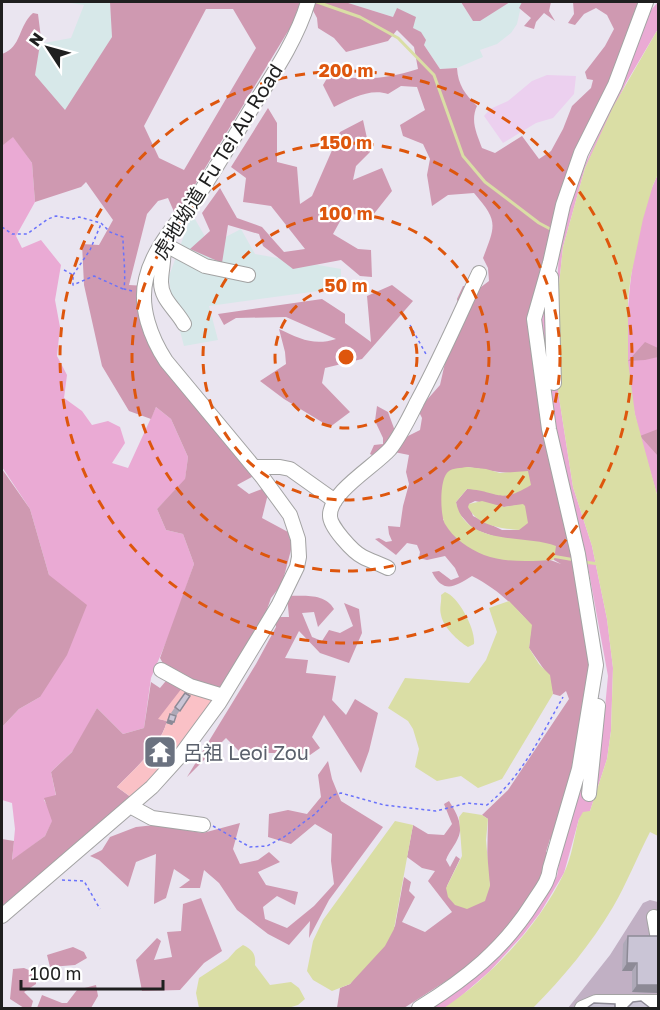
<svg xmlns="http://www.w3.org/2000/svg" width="660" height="1010" font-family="'Golos Text','Noto Sans SC',sans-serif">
<rect width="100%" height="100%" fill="#eae5f0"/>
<path fill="#d7e8e9" d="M64,2H110L112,37L80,90L50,131L35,75L39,44L71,38L84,5Z
M345,2H461L473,21L510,2H522L517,24L511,33L497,44L480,50L483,57L457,68L440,69L413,28L393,17Z
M192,214L210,245L241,229L255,254L341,269V288L209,306L218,340L184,346L171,297L169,276Z"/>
<path fill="#c1b0c4" d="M650,900L658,902V1008H568L610,955L643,903Z"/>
<path fill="#ecd0ef" d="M547,75L576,76L574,94L553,118L536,123L503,143L484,116L490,109L508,101L532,81Z"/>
<path fill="#eaaad4" d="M658,2V29L626,83L585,168L563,247L557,303L558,391L573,487L592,546L607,619L613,668L611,731L607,759L590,811L579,819L564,873L540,913L523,935L490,971L452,1004L444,1008H427L486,968L528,921L557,876L561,852L593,733L603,729L608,676L585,551L554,419L541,325L549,285H557L559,252L573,192L625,75L651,10Z
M13,136L32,163L35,202L16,236L22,248L41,240L61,265L55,300L60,327L57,356L67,375L64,398L82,411L92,425L108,421L120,427L125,443L112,463L128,468L156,407L171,419L188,457L185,480L157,509L166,530L183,534L194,564L172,628L151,678L144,728L123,734L97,708L76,748L51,772L56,796L44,800L54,818L45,836L12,861L15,829L12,803L2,800V727L19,709L40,697L49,575L30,509L2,467V146Z
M658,174V498C648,462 635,425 630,387C622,326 631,229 658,174Z"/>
<path fill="#cf99b1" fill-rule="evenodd" d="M110,2H300L293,23L193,188L175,214L168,198L158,201L147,214L129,285L145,286L157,355L263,471L237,485L249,494L270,486L262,518L288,532L292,546L282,584L271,598L264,618L222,691L159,719L167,721C160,747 136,767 117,787L132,798L2,912V839L14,841L12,860L45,836L52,821L44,798L56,795L51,772L72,752L97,708L123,734L144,728L151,682L160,688L170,676L160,658L194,564L183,534L166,530L157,509L185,479L188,457L171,419L156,407L151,419L129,411L102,366L84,285L82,244L99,245L113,220L86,182L81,187L35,202L32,163L13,137L2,146V54C22,47 18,26 33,13L38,14L41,38L35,75L65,110L112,37ZM206,9H233L256,48L184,170L159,158L144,126Z
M313,2H345L393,17L397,8L416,17L413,28L421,32L426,40L424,45L440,69L457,68C458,85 465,94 477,106C470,121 477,134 482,148L495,153L522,136L539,159L551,151L563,129L572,106L591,88L593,80L587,79L585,72L605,46L614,29L607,15L596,8L584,14L575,25L568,23L574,14L573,2H645L573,175L534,319L596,665L580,761L554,839H550L546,852L550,853L546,876L512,922L490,947L457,974L404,1008H337L340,988L350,984L395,926L404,877L411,882L409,891L415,897L402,922L425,932L452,912L428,881L435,871L422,868L407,857L413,825L428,834L444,835L452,824L444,804L449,801C456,812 464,825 458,838C455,846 449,851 446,860L450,867L456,856L460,859L447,886H490L487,869L488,819L482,815L508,790L569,699L566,691L560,696L553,694L548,675L529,648L531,625C514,605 496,588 472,576C455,587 443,594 432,572L439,571L451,580L459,577L455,568L445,556L427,560L419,558L420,552L417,545L407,543L396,555L375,539L379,538L386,542L392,541L389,534L388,526L400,527L403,506L409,484L406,472L409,455L394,452L376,457L370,454L374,445L383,444V438L375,421L377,406L388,412L395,431L406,437L420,430L422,418L418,410L440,385L458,305L457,299L463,286L481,287L489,281L488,268L483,258C496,224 498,221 474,193L448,195L432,206L427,175L430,159L423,144L403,136L400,125L425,110L417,87L401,86L388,94C370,88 350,99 334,107L323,85L329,75C364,80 383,80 418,69L414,47L397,30L388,41L346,52L334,38L318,28L317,18L310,5ZM467,467C483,469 498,473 514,473L467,489L456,502L457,511L473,529L496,537L554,546V560L561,564L443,520ZM475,501L504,507L521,505L519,530H502L473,516L469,504Z
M461,2H510L480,21H473Z
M522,2H551L549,11L555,21L544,13L536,22L534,29L524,26L531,18L519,8Z
M268,108L277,123V162L297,167L300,204L312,196L340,132L363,120L370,152L356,166L353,180L382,168L392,191L373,215L344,214L333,234L358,249L371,250L372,277L360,276L341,260L293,269L263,246L259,234L228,225L222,263L190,249L210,231L202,213L220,188L237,218L262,227L284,252L305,249L271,206L243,202L246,178L231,167Z
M392,285L413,301L362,359L325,368L322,383L350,412L330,427L284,399L260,381L286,364L285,352L279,329C300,339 314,346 336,339L286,317L236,318L224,325L218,314L322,299L345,314V323L371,342L367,296Z
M645,342L658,348V357L645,360L628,361Z
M658,429V456L640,436Z
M2,469L30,509L49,575L87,605L67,655L40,697L19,709L2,727Z
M287,596C303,596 325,593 334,609L318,627L314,612L302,613L312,637L322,641L329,630L340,633L353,626L344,603L359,609L362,633L349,663L320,653L299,631L285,658L308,660L306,673L336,676L332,700L346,715L355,699L378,713L369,751L361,773L324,715L312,737L320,748L310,755L297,753H241L226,738L187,777L256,664L276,627L274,617H289Z
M328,761L332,779L341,801L383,827L329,900L309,938L310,921L289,945L268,934L237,910L219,883L204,870L200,888H179L190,880L174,869L166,898L154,904L156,854L136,862L128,887L99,860L90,856L102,850L110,837L136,827L155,825L203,833L240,823L233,849L240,864L258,860L269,852L280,862L258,872L266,885L298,892L295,905L277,896L263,907L265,919L287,928L314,906L334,884L331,861L332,834L315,824L291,844L268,837L269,814L288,810L307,814L321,797L318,775Z
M201,898L222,951L204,963L180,990L142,991L136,960L157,938L161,941L154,960L172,957L167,932L181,931L183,904Z
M73,947L84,952L87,958L75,965L50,967L47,955Z
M24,968L36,973V984L24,992L33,1001L31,1008H24L10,999L13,969Z
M96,985L98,996L91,1008H37L42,995L62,1003H67L77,990Z"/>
<path fill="#fac1c6" d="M182,688L215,700L169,760L131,797L117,787C135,768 160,748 167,721L158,719Z"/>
<path fill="#dadea5" d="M658,29V174L653,185L643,219L631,276L628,299V361L635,414L658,498V836L650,832C637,857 627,883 613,907C591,944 563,978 533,1008H444C490,978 540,924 564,873C572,857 574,837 579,819L583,812L590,811L607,759L611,731L613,668L607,619L592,546L573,487L558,391L556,373L557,303L563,247L585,168L613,107Z
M467,467L486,469L500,473L528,471L531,485C498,505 499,491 467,489L456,502C465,547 525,534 556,546L554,560C532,561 505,563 484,555C469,549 453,538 445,524C440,515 439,477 449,471C453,468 461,468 467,467Z
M482,501L504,507L523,504L525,506L528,523L519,530C499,528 478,526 468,507L469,504Z
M445,592C459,597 476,630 474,644L468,647C458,641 443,627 441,615C439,608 442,602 441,595Z
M509,601L532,625L529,648L539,664L550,675L553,694L502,779L478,788L461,776L437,781L415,767L419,749L413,729L408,721L388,708L405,678L469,683L486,660L497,632L489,608Z
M463,812L482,815L488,819L486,840L490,886L485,901L467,909L455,905L448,897L446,888L462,856L459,817Z
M395,821L413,825L394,929L385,946L350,984L332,991L313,980L307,971L313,941L323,920Z
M243,945C253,950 256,954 255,965L270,985L291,982L299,988L305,999L298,1005L288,1008H199L196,993L199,978L228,959L236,950Z"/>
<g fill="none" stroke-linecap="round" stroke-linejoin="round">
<path stroke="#dadea5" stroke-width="3" d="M317,2L360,17L398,38L434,75L463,156L485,182L539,223L554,231
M552,556L575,560
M584,562L599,564"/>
<defs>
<path id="minor" d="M162,243L205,266L248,275
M162,243C166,257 161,268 161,282C161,300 176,309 184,324
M551,277L554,383
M254,467H280L290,469L335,501
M388,568C380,564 371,561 363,557C353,552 329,526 330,515C330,492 375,466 390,449C401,435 409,418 417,402C440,360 459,316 479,273
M161,670L190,686L223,696
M589,794L598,706
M130,806L152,818L203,825
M2,916L152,787L180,756L219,703L278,606L297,567L299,557L298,539L290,515L263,478L166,361C151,338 139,307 146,279C154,244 181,220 201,191C219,163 236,134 253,106C274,73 297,39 308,2
M654,917L658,939
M419,1008C466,979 504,949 534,901C541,890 549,881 550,868L579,769L596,665L578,554L549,429L534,319L550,263L563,205L581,153L615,85L646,2
M582,1008L596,1002H658"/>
</defs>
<use href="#minor" stroke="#a3a3a3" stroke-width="16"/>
<path stroke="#6a72fb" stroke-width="1.5" stroke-dasharray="3 3" stroke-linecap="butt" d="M2,227L12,234H27L48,219L56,216L73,219L79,217L101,223L110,232L123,237C123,255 126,271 124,289L132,291
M64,270L73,275V285L94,276L123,289
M73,275L90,250L101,224
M410,325L427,356
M213,826L250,847L267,846L284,837L315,814L333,795L341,793L384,805L436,811L467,803L487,805C521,778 542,734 563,697
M62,880L84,881L100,909"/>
<use href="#minor" stroke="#fff" stroke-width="14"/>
</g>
<path fill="#aea9b8" d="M185,693L190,696L176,716L174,722L172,725L166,723L170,714L175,716L171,713Z
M160,745L168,750L163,757L155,752Z
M628,936L658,993L632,992V971H622L623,944Z"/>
<path fill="#8d8a96" d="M168,720L174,722L172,725L166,723Z
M627,963H637L632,971H622Z
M637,985H658V993L632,992Z"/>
<path fill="#cac5d6" stroke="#8d8a96" stroke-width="1.5" d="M185,693L190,696L180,711L175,707Z
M170,714L176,716L174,722L168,720Z
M160,745L168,750L165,754L157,749Z
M628,936H658V985H637V963H627Z
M641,1001L650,1008H627L633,1002Z
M594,1003L615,1004V1008H587Z"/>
<g fill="none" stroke="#de560d" stroke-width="3" stroke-dasharray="10 8">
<circle cx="346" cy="357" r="71"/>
<circle cx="346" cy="357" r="143"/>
<circle cx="346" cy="357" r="214"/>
<circle cx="346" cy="357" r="286"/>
</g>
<defs>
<symbol id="temple-square" viewBox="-11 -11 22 22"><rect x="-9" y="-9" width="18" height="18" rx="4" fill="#6b7280" stroke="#fff"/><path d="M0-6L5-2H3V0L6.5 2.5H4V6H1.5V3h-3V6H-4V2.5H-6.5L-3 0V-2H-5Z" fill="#fff"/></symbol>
</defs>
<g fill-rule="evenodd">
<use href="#temple-square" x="141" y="733" width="38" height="38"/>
</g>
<g text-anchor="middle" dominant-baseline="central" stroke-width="4.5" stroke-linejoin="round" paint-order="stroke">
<g font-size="20" fill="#1f1f1f" stroke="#fff">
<text transform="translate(217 161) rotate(-58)">虎地坳道 Fu Tei Au Road</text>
</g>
<g font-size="20" fill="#5b616d" stroke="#fff" text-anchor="start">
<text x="183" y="752">呂祖 Leoi Zou</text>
</g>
</g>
<circle cx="346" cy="357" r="9" fill="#de560d" stroke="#fff" stroke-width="3"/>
<g font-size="18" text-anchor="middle" font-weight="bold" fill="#de560d" stroke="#fff" stroke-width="4.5" stroke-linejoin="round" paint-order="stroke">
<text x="346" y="77">200 m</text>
<text x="346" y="149">150 m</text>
<text x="346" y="220">100 m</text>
<text x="346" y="292">50 m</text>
</g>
<rect width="660" height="1010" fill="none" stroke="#1f1f1f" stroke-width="6"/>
<g transform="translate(48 48) rotate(306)" stroke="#ffffff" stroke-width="4.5" paint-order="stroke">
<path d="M0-4.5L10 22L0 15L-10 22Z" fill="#1f1f1f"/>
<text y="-9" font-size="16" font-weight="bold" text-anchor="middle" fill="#1f1f1f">N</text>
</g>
<path d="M21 980v9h142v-9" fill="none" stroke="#1f1f1f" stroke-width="3"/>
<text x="30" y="980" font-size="18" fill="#1f1f1f" stroke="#ffffff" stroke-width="4.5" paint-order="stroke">100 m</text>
</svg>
